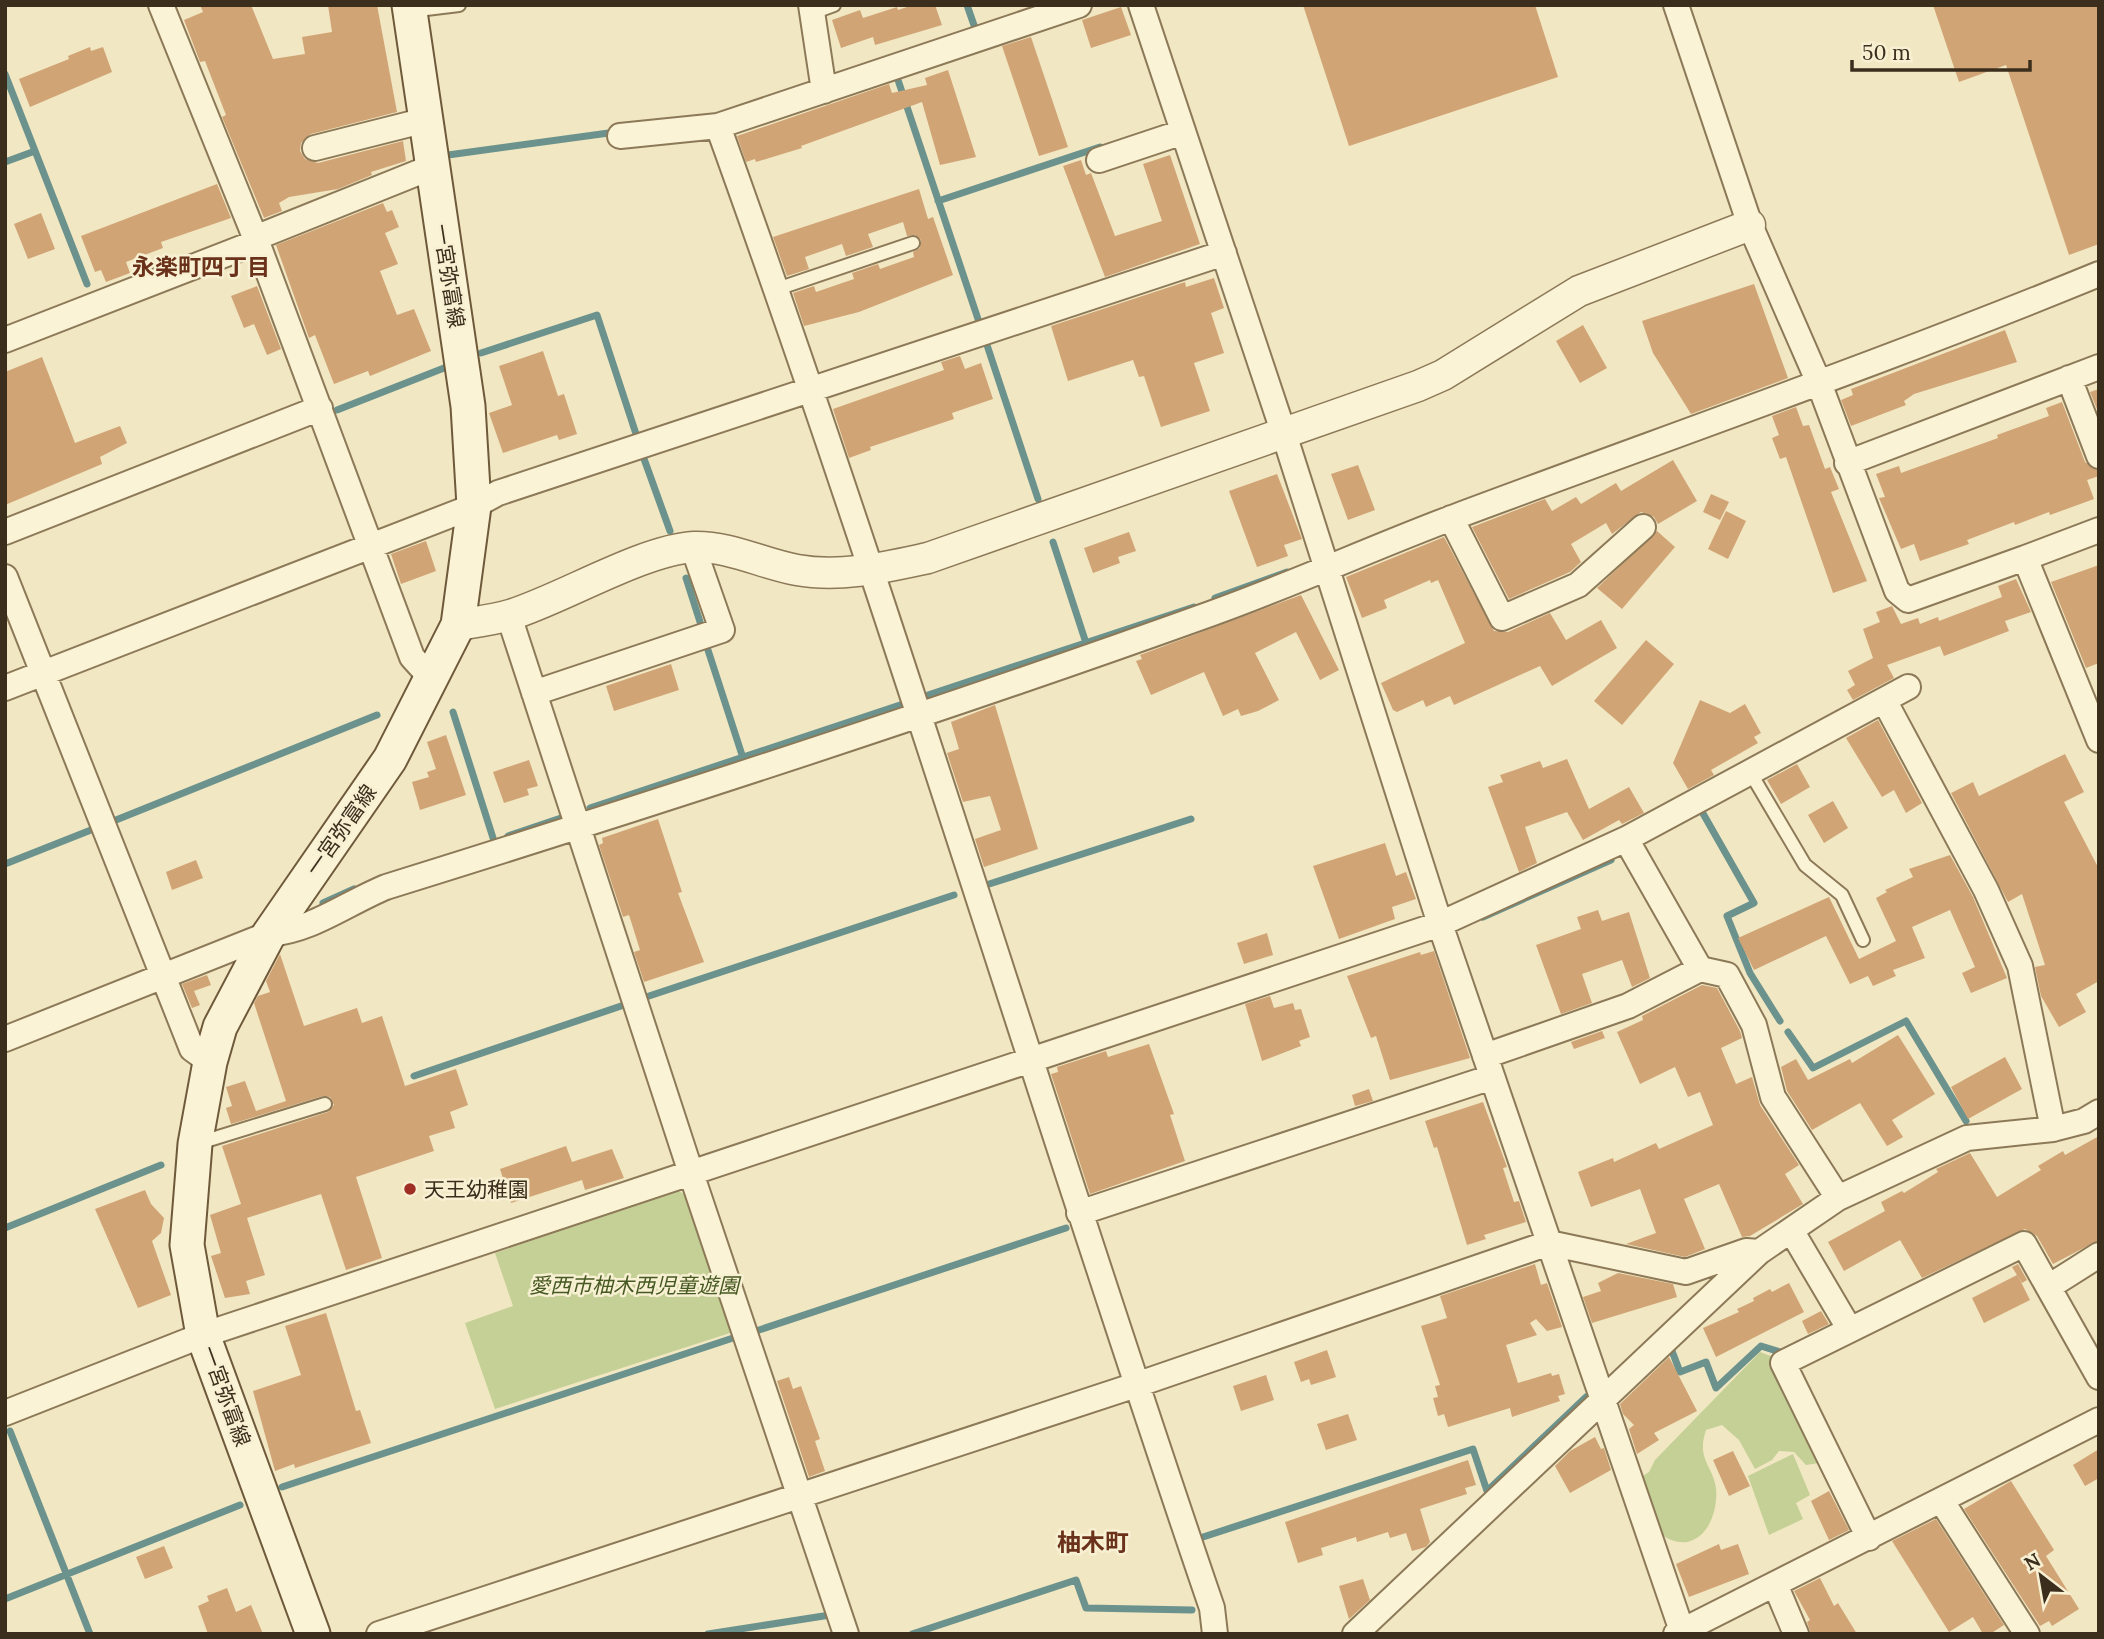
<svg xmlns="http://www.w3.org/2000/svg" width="2104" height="1639" font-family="Lora,'Noto Sans JP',serif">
<rect width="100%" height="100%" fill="#f1e7c2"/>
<path fill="#c4d095" d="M679,1191L689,1197L733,1332L495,1409L465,1323L513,1306L495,1253Z
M1760,1352L1776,1358L1819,1463L1806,1465L1794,1452L1779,1451L1772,1460L1755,1469L1739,1440L1722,1425L1706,1430C1696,1459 1713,1466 1716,1488C1718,1508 1710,1537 1687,1542C1677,1543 1668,1540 1662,1534L1640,1478L1649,1472L1655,1460Z
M1793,1454L1810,1495L1796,1503L1803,1519L1769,1535L1748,1476Z"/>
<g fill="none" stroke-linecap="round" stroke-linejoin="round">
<path stroke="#6b928c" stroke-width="7" d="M967,5L976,31L972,32
M5,74L87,284
M897,77L980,325
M448,155L616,132
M5,162L35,151
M938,201L1100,147
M985,339L1038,499
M481,353L597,315L637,437
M337,410L444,368
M643,456L670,531
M1053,542L1086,643
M686,578L701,625
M1215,598L1287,572
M707,647L743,758
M928,695L1194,607
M453,712L494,841
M590,808L903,704
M1696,813L1701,810L1754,903L1727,916L1750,973L1780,1021
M111,822L377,715
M508,836L561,818
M5,864L96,828
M983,886L1191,819
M323,903L354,889
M1483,917L1611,860
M649,996L954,895
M1788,1032L1813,1068L1906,1021L1966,1121
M414,1076L627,1004
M5,1228L161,1165
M756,1331L1066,1228
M1672,1351L1680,1372L1706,1362L1716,1388L1761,1346L1783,1353
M10,1431L90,1634
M282,1487L733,1338
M1200,1538L1473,1449L1487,1491L1586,1397
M5,1599L240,1505
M708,1634L830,1615
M912,1634L1076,1580L1086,1608L1192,1610"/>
</g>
<path fill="#d1a476" d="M200,5H251L273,59L305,54L302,37L332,32L328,5H377L397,112L311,134L301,143L300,151L305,159L318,163L403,141L406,161L371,172L372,175L338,189L289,197L279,203L282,211L264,218L222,117L226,115L205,61L200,62L184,20L203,12Z
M913,5H935L942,25L875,45L873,37L841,48L832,20L860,10L863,18L897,7L898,10Z
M1303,5H1535L1558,77L1349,146Z
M1933,5H2099V244L2069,255L2006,65L1959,82Z
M1121,7L1131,35L1091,48L1082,20Z
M1031,37L1068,147L1039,156L1002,46Z
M90,47L91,51L103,47L112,72L30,107L19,79L69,59L68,56Z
M948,70L976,157L940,165L922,102L801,146L802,148L756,162L755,159L746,162L737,136L889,84L892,93L927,85L925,78Z
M1170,155L1200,244L1105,277L1063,166L1081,160L1086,175L1091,173L1115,236L1162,221L1143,164Z
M217,184L231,218L161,242L163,248L126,262L130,273L106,282L101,270L95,272L81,236Z
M919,189L928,219L933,217L953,275L859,312L804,326L793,293L814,286L816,292L851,280L854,279L852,273L878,264L880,269L914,257L913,252L920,248L921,240L915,235L907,236L903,222L868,234L873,247L846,256L842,244L805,257L809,269L787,276L773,237Z
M383,203L387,212L392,210L399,227L385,233L398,264L380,271L397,315L414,309L431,351L370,376L368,371L334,384L315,335L309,338L276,245Z
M41,213L55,249L28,259L14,224Z
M1214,278L1224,308L1211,313L1224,353L1194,363L1210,411L1161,427L1144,376L1139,377L1133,360L1068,381L1051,326L1185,282L1186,287Z
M1754,284L1788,378L1691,414L1653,353L1642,321Z
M257,286L281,349L267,355L254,324L244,328L231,296Z
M1583,325L1607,368L1580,383L1556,341Z
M2005,330L2017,362L1914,394L1904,401L1906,405L1851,426L1841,400L1853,395L1851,389Z
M543,351L558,396L564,394L577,434L559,440L557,435L503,453L489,413L512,405L499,366Z
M960,356L965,369L981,363L993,399L952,413L954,419L870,447L871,450L849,458L833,409L944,370L941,362Z
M42,357L75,443L120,426L127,443L100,457L102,464L5,505V372Z
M2099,389V414L2090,392Z
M2062,402L2085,462L2099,471V476L2087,480L2094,499L2050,515L2049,512L2015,525L2014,522L1967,540L1969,544L1920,561L1914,544L1901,549L1879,498L1885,497L1876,474L1899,466L1901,473L1998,438L1997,435L2049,416L2046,408Z
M1796,407L1803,426L1809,425L1825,469L1830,467L1839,489L1831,492L1867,581L1833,593L1786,457L1780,459L1772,438L1779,435L1772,416Z
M1673,460L1697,501L1658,524L1654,517L1641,512L1612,534L1606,523L1571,544L1581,562L1570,572L1509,599L1472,527L1545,499L1552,511L1576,497L1581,504L1616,483L1621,491Z
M1358,465L1375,510L1348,520L1331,474Z
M1277,474L1302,539L1284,545L1288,556L1257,567L1229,491Z
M1711,494L1729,502L1720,520L1703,512Z
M1726,511L1746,521L1728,559L1708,549Z
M1657,531L1675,547L1622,609L1597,588Z
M1129,532L1136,551L1118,557L1120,563L1093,573L1084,548Z
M1444,537L1494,631L1508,632L1550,613L1566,640L1601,620L1617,648L1552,686L1540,666L1454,705L1450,696L1426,707L1423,700L1397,712L1393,710L1381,683L1465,643L1438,580L1431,583L1430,580L1384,600L1387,608L1362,618L1346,577Z
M426,541L436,571L401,584L391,554Z
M2099,565V663L2086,668L2051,582Z
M2016,579L2031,612L2005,621L2009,631L1944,656L1940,646L1887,665L1894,678L1853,700L1847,690L1855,685L1848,671L1873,658L1863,629L1880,622L1876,612L1892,606L1901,624L1918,618L1920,624L1938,617L1939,621L2002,597L1998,586Z
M1301,595L1339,670L1320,680L1296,632L1255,653L1279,700L1258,711L1241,716L1238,709L1223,716L1204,672L1151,695L1136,661L1142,659L1140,655Z
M1646,640L1674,664L1622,725L1594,701Z
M671,664L679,690L614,711L606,686Z
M1700,700L1730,713L1745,704L1761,733L1754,737L1758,743L1711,770L1714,775L1688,789L1673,763Z
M995,705L1038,849L984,867L975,839L1001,830L990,796L963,802L947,753L959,749L951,722Z
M1878,720L1922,803L1906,813L1894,790L1882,797L1846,738Z
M446,735L466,795L420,810L412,782L429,777L427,772L436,769L427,742Z
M2065,754L2084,792L2064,802L2099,869V981L2076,994L2086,1012L2059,1027L2041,996L2035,967L2045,965L2022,894L2008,902L1951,793L1973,782L1979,796Z
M1567,759L1589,809L1629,787L1644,813L1622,824L1619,820L1583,840L1567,812L1525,827L1537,863L1519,872L1488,787L1503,782L1500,775L1515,770L1540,761L1543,768Z
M529,760L538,786L527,789L529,795L504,803L493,772Z
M1797,764L1810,787L1781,804L1767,780Z
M1833,801L1848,828L1824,843L1808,815Z
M658,819L682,892L678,893L704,962L644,982L634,952L640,950L629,915L623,917L599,845L603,843L602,838Z
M1385,843L1396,876L1406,872L1416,899L1392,907L1395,919L1339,939L1313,866Z
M1950,855L1973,897L2007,978L1971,993L1962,973L1975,967L1950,910L1912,927L1925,958L1893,970L1896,976L1873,986L1868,976L1850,984L1826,936L1754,970L1738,938L1829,897L1859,959L1896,941L1876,898L1887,892L1885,890L1913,877L1909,869Z
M196,860L203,878L172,890L166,872Z
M1598,910L1602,921L1629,912L1650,978L1632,987L1622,960L1582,974L1592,1003L1561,1014L1536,945L1581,929L1577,917Z
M1267,933L1273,955L1244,964L1237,943Z
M1434,951L1470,1058L1390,1080L1376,1036L1371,1038L1347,976L1420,952L1421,955Z
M280,954L304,1026L357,1008L362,1023L382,1016L405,1086L456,1069L468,1105L450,1112L455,1128L429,1136L434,1151L356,1177L382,1258L346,1270L321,1194L247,1218L265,1275L246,1281L250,1294L225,1298L211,1256L221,1253L210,1215L241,1204L222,1146L328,1112L334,1105L330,1097L323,1096L231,1124L226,1108L232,1106L226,1087L245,1081L256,1111L286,1101L254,1003L258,996L270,992L266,981Z
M207,975L211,985L194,991L200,1005L192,1008L182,984Z
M1702,985L1717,988L1740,1031L1742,1038L1721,1048L1736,1084L1752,1077L1760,1105L1799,1165L1785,1174L1803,1204L1750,1236L1742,1237L1719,1184L1684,1199L1705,1249L1685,1257L1626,1244L1656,1233L1640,1189L1591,1207L1578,1172L1613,1158L1614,1162L1656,1143L1659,1149L1713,1125L1700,1092L1688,1097L1675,1067L1640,1084L1617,1032L1643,1020L1642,1016Z
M1270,996L1274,1008L1293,1003L1295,1010L1301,1009L1310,1037L1299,1041L1301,1046L1262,1061L1245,1004Z
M1602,1031L1605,1038L1574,1049L1571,1042Z
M1898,1035L1935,1094L1892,1120L1903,1137L1887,1146L1860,1103L1812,1130L1787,1091L1781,1067L1796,1059L1808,1080L1850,1059L1852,1063Z
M1149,1044L1174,1114L1170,1115L1185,1161L1090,1194L1051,1074L1058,1072L1057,1067L1106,1051L1108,1057Z
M2005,1057L2022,1089L1968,1119L1951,1087Z
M1369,1089L1373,1101L1355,1106L1352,1095Z
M1483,1102L1507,1167L1503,1168L1514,1202L1519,1201L1526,1222L1484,1235L1486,1239L1467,1245L1437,1147L1434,1148L1425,1121Z
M2099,1136V1240L2053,1264L2037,1236L2025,1229L1922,1278L1900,1240L1844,1271L1828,1242L1885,1211L1881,1202L1902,1191L1904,1193L1938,1172L1936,1169L1970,1153L1997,1197L2041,1170L2038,1166L2063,1151L2065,1155Z
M566,1146L572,1162L612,1149L624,1178L585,1190L582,1180L511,1203L500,1169Z
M145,1190L151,1204L164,1218L161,1233L152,1241L171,1295L138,1308L95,1209Z
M1535,1264L1541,1285L1547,1283L1562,1327L1547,1331L1536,1319L1530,1323L1537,1335L1506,1345L1518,1383L1551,1373L1552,1376L1559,1374L1565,1394L1558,1396L1560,1401L1512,1417L1510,1408L1448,1427L1444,1414L1438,1416L1433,1398L1438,1397L1435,1386L1440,1385L1421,1326L1447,1318L1440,1296Z
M2018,1264L2027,1280L2022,1283L2018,1276L2030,1300L1984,1323L1972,1298L2017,1275L2012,1267Z
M1618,1273L1673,1284L1677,1297L1592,1323L1583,1297L1601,1291L1598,1283Z
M1789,1283L1804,1312L1716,1357L1703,1328L1739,1312L1737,1309L1754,1301L1753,1298L1770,1289L1772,1292Z
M1821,1311L1829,1324L1808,1334L1802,1321Z
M326,1313L356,1411L360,1410L371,1443L295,1468L294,1464L275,1471L253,1391L301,1375L285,1326Z
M1327,1350L1336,1377L1311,1385L1309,1379L1301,1382L1294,1362Z
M1669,1357L1697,1411L1654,1433L1659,1440L1637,1454L1629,1429L1634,1425L1623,1414L1620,1404Z
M1266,1375L1274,1400L1241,1411L1233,1386Z
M789,1377L793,1389L801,1386L820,1439L815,1441L825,1471L809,1477L777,1381Z
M1348,1414L1357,1440L1326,1450L1317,1424Z
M1595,1437L1601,1449L1604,1448L1611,1470L1570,1493L1555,1466L1570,1451Z
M2099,1449V1478L2085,1486L2073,1465Z
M1733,1451L1750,1486L1729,1496L1713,1460Z
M1468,1460L1476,1485L1465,1488L1467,1494L1420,1509L1430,1542L1426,1547L1412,1551L1406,1533L1390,1538L1388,1532L1357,1542L1356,1537L1321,1548L1323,1555L1298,1563L1285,1522Z
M2011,1481L2054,1550L2046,1556L2079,1609L2052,1626L2049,1621L2040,1626L1964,1509Z
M1829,1491L1849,1530L1829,1540L1811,1501Z
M1936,1519L2004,1625L1990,1634H1983L1973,1617L1949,1632L1892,1541Z
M1719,1544L1721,1550L1738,1544L1749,1574L1689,1597L1676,1564Z
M164,1546L173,1568L145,1579L136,1557Z
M1820,1578L1834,1606L1838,1603L1857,1634H1811L1807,1622L1810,1620L1794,1591Z
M1363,1579L1370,1600L1349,1619L1339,1586Z
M227,1588L236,1612L251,1605L263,1634H208L198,1606L209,1601L207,1596Z"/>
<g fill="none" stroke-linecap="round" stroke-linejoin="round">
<defs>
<path id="service" d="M410,11L459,5
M812,13L834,5
M777,289L913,243
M1750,772L1805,865L1842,895L1863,940
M199,1143L325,1104"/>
<path id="minor" d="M161,5L257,242L412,657L431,678
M811,5L824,91
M1141,5L1284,434L1440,924L1683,1634
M1676,5L1750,225L1819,383L1897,591L1908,600L2025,558L2099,740
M718,126C895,616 1043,1115 1212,1608L1215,1634
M620,136L718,126L1079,5
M315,148L426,120
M1099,160L1183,132
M255,238L432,167
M5,340L257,242
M2069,378L2099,456
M1847,463L2099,367
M1451,518L1502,618L1578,585L1643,527
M5,532L320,408
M2025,558L2099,530
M5,577L192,1049L210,1062
M509,616L691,1173L846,1634
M5,688L474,506L498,493L1224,253
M534,693L722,630L693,547
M1884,700L1986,890L2020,966L2053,1129
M1626,839L1700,969L1727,975L1754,1025L1773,1097L1838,1198
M5,1039L269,934C311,931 347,903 386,887C662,801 938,712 1210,614C1294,584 1374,547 1457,516C1671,436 1887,361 2099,274
M1485,1056L1628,1006L1700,969
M1079,1213L1492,1077
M1791,1230L1850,1330
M2050,1286L2099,1255
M5,1413L203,1335L1440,924L1626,839L1908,687
M1941,1500L2027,1634
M1869,1538L1783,1363L2024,1244L2099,1377
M1775,1584L1796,1634
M379,1634L1136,1385L1549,1243L1686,1272L1746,1251L1759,1252
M1355,1634L1759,1252L1838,1198L1967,1138L2053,1129L2084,1121L2099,1112
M1676,1634L2099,1420"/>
<path id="tertiary" d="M458,625C475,622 493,620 510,615C562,599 642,550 694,547C730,546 763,564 797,570C841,578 886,567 928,558L1418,386L1443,375L1579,291L1750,225"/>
<path id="secondary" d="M313,1634L203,1335L187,1245L195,1144L210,1062L220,1027L269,934L390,759L458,625L474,506L468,406L409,5"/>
</defs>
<use href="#service" stroke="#8c7958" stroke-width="16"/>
<use href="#minor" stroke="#8c7958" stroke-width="28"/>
<use href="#tertiary" stroke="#8c7958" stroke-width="33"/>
<use href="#secondary" stroke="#6e593b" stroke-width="37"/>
<use href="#service" stroke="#fbf3d6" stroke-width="12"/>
<use href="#minor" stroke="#fbf3d6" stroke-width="24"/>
<use href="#tertiary" stroke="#fbf3d6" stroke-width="30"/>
<use href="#secondary" stroke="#fbf3d6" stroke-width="33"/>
</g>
<circle fill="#9f2e24" stroke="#f8f0d2" stroke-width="2.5" cx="410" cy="1189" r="7"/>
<g text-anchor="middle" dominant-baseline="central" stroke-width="5" stroke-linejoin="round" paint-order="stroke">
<g font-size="21" fill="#3b2e1d" stroke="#f8f0d2">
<text transform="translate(449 276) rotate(81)">一宮弥富線</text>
<text transform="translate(341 830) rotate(-55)">一宮弥富線</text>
<text transform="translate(226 1396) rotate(70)">一宮弥富線</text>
</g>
<g font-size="21" fill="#3b2e1d" stroke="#f8f0d2" text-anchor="start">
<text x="424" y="1189">天王幼稚園</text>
</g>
<g font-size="21" font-style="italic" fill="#465922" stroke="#f8f0d2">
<text x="634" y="1285">愛西市柚木西児童遊園</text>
</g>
<g font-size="23" font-weight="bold" fill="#6a321a" stroke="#f8f0d2">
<text x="201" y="266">永楽町四丁目</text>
</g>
<g font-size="24" font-weight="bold" fill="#6a321a" stroke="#f8f0d2">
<text x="1093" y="1542">柚木町</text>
</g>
</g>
<rect width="2104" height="1639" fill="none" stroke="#3b2e1d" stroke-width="14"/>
<g transform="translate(2041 1576) rotate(329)" stroke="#f8f0d2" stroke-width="5" paint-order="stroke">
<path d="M0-5L12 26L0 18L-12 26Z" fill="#3b2e1d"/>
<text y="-10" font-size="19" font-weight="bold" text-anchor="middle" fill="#3b2e1d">N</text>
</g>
<path d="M1852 60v10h178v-10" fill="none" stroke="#3b2e1d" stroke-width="3.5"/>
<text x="1862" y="60" font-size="21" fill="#3b2e1d" stroke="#f8f0d2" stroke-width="5" paint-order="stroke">50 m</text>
</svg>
